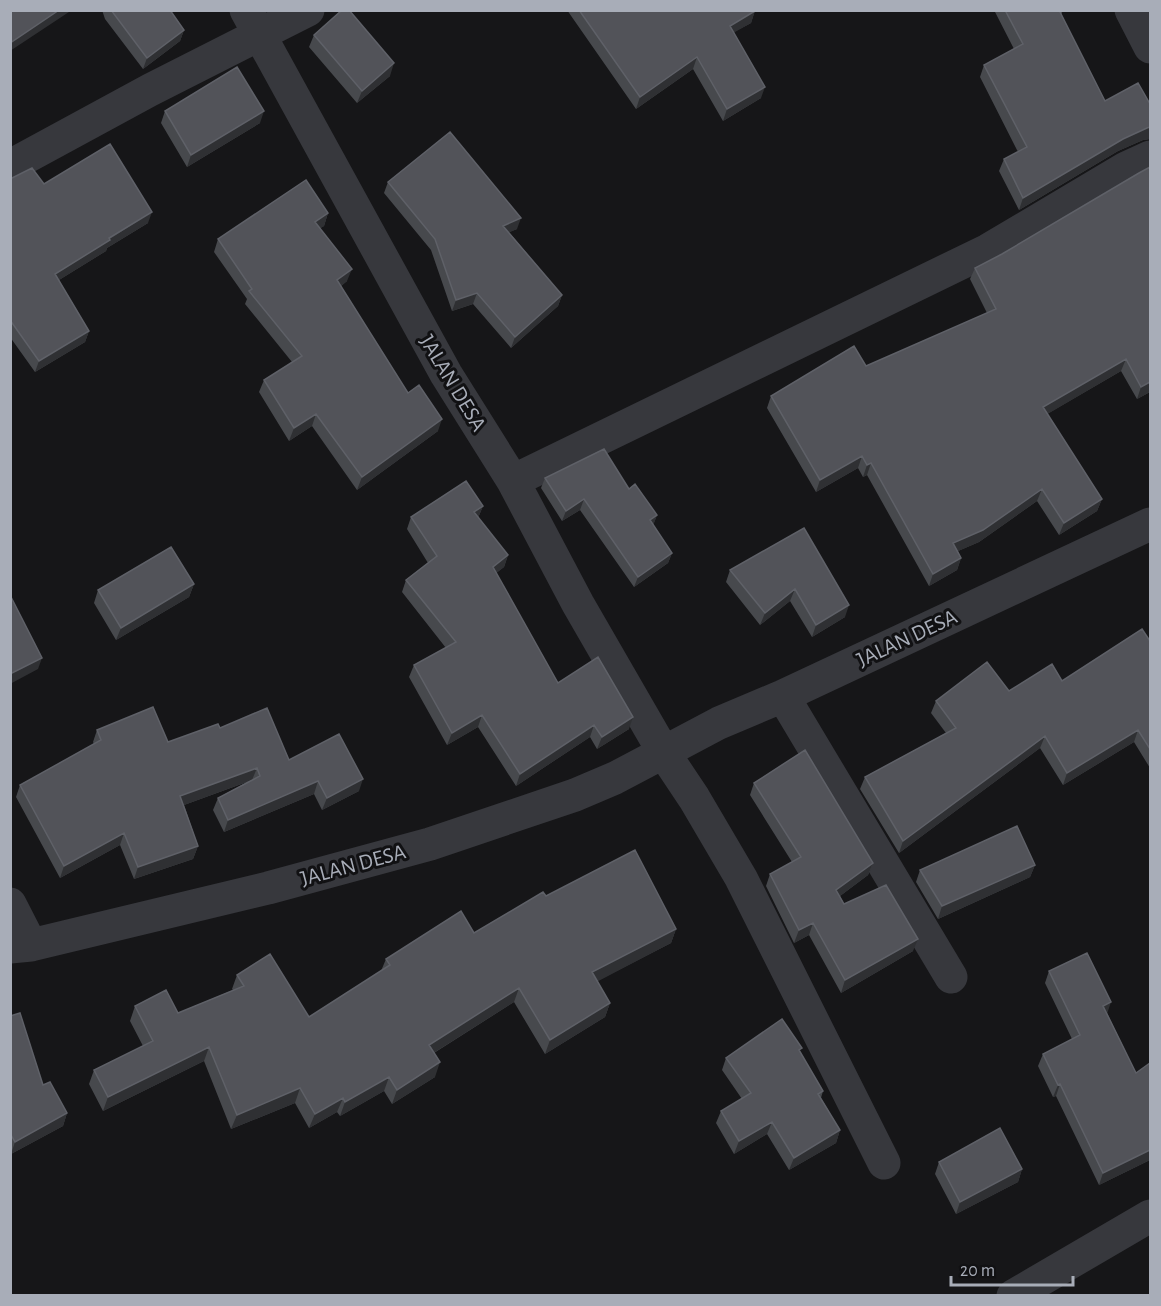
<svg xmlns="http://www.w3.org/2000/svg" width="1161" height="1306" font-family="'Alegreya Sans',sans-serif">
<rect width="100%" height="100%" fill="#161618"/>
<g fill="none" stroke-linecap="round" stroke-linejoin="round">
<path stroke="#37383d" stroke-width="33" d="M246,10L446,374L513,481L578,604L664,753L694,798L741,878L884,1163
M1131,10L1150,47
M10,166L150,90L308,10
M513,481L988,250L1126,168L1150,157
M783,696L951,977
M10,904L31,945
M10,947L31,945L268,888L430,844L575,795L615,778L719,723L783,696L1150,524
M1013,1296L1150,1216"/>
</g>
<path fill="#47494d" d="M102,10H170L184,30L180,41L143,69L105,19Z
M567,10H755L751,23L734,32L761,98L723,121L693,69L636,109Z
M994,10H1063L1061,15L1105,101L1150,104V139L1143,140L1118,151L1019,210L999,171L1004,159L1018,152L980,77L984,65L1014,49Z
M314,35L390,76L357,103L309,47Z
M165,111L260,123L187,167L161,123Z
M1150,167V392L1137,399L1121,371L1047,414L1102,499L1097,511L1059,535L1037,501L979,542L958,551L961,558L957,570L929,586L867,475L863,477L858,468L816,492L767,408L771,396L866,366L987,313L970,279L975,268L1002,254Z
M10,179L44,184L148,223L107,248L106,251L59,280L89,331L85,342L35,372L10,337Z
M388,182L517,229L509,232L562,295L558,306L511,348L473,304L452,311L431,250L384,193Z
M328,213L324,226L320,228L347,281L341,286L408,393L438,431L357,490L312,426L289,441L259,392L264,380L292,362L245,304L247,299L214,252L218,239Z
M545,478L629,489L657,515L653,525L672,553L668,563L634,587L580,510L562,521L541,488Z
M483,506L478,518L508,555L504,567L496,573L558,683L629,729L597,749L590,737L516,786L478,727L447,745L409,677L414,665L446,648L402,592L406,580L428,563L407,529L411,517Z
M804,528L845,617L812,637L790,601L760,625L726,582L730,570Z
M194,584L189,597L116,640L94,603L98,590Z
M1150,641V768L1134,742L1063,785L1040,748L899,853L860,789L865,777L946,733L931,713L936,701L1009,691L1062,681Z
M220,728L359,791L322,810L314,794L224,832L213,810L218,798L247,782L184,805L198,846L193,859L134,879L120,845L60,878L16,797L20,785L94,744L93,742L97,730L168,742Z
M754,783L873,863L868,875L840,896L844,904L913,951L841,993L809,935L794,943L766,886L770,874L792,862L750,795Z
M1035,865L1030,877L938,919L916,882L920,870Z
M546,896L676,929L671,943L597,981L610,1003L605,1017L545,1054L514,1002L434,1053L435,1077L392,1104L384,1091L340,1116L337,1112L309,1128L295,1103L231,1129L204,1061L103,1111L89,1084L94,1070L143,1046L130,1021L135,1006L178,1013L233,990L232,989L237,975L309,1017L381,971L386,959L474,933Z
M1049,971L1107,1013L1136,1073L1150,1063V1160L1099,1185L1056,1096L1053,1097L1038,1066L1043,1054L1072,1039L1045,983Z
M10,1016L43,1085L67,1113L63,1126L11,1154Z
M800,1052L823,1091L821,1098L840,1130L836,1143L789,1170L767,1134L734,1154L716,1123L721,1111L742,1099L722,1070L726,1058Z
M939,1162L1022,1169L1018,1182L956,1214L935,1174Z"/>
<path fill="#2f3033" d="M59,10H72L10,51V43Z
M755,11L751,23L726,37L730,26Z
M184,30L180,41L143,69L147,58Z
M697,57L693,69L636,109L640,97Z
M394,63L390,76L357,103L362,91Z
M765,87L761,98L723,121L727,109Z
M264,111L260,123L187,167L191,155Z
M1150,127V139L1143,140L1118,151L1019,210L1023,198L1123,139L1147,128Z
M152,212L148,223L107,248L106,251L51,285L55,274Z
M328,213L324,226L310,235L315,222Z
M521,218L517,229L499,237L503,226Z
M352,269L347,281L333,293L337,280Z
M477,293L473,304L452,311L456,300Z
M562,295L558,306L511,348L515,337Z
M89,331L85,342L35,372L39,361Z
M1126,359L1121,371L1039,419L1043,407Z
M1150,382V392L1137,399L1141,387Z
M316,414L312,426L289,441L294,428Z
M442,419L438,431L357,490L362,477Z
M862,456L858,468L816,492L820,480Z
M871,463L867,475L863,477L867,465Z
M1042,489L1037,501L979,542L949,555L953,543Z
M584,499L580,510L562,521L566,511Z
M1102,499L1097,511L1059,535L1064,523Z
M483,506L478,518L474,512Z
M657,515L653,526L650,520Z
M672,553L668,563L634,587L638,577Z
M508,555L504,567L489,579L493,567Z
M961,558L957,570L929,586L933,574Z
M194,584L189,597L116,640L121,628Z
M795,589L790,601L760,625L765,613Z
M849,605L845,617L812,637L816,625Z
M42,658L38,669L10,684V674Z
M482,715L478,727L447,745L452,733Z
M633,717L629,729L597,749L602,737Z
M594,725L590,737L516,786L520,774Z
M1138,730L1134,742L1063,785L1067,773Z
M1045,736L1040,748L899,853L903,841Z
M257,768L252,780L176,808L180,796Z
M363,779L359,791L322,810L327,798Z
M318,781L314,794L224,832L228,820Z
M124,833L120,845L60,878L64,866Z
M198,846L193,859L134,879L138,867Z
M873,863L868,875L832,902L836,890Z
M1035,865L1030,877L938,919L942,906Z
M813,923L809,935L794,943L799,930Z
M676,929L671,943L587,987L592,972Z
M918,939L913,951L841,993L845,980Z
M519,988L514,1002L424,1059L429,1045Z
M1111,1002L1107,1014L1103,1006Z
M610,1003L605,1017L545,1054L550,1040Z
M209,1047L204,1061L103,1111L108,1097Z
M440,1062L435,1077L392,1104L397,1090Z
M389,1077L384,1091L340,1116L345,1102Z
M1060,1084L1056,1096L1053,1097L1058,1085Z
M300,1088L295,1103L231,1129L237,1115Z
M343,1098L337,1112L309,1128L315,1114Z
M67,1113L63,1126L11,1154L15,1142Z
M772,1122L767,1134L734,1154L739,1141Z
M840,1130L836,1143L789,1170L794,1158Z
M1150,1150V1160L1099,1185L1103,1173Z
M1022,1169L1018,1182L956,1214L960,1202Z"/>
<path fill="#525359" stroke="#5f6168" stroke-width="1.5" d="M10,10H59L10,43Z
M111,10H170L184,30L147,58Z
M342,10H349L394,63L362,91L314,35Z
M579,10H755V11L730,26L765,87L727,109L697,57L640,97Z
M1005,10H1059L1105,101L1138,83L1150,104V127L1147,128L1123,139L1023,198L1004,159L1027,147L984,65L1023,44Z
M237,67L264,111L191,155L165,111Z
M450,132L521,218L503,226L562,295L515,337L477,293L456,300L435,239L388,182Z
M110,144L152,212L109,238L110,240L55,274L89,331L39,361L10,320V179L32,168L44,184Z
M1150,167V382L1141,387L1126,359L1043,407L1102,499L1064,523L1042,489L983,530L953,543L961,558L933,574L871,463L867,465L862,456L820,480L771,396L854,346L866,366L996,309L975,268L1002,254L1139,173Z
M306,180L328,213L315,222L352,269L337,280L408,393L419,385L442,419L362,477L316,414L294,428L264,380L302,356L249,291L252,289L218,239Z
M604,449L629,489L635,484L657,515L650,520L672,553L638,577L584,499L566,511L545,478Z
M466,481L483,506L474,512L508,555L493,567L558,683L598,657L633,717L602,737L594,725L520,774L482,715L452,733L414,665L456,642L406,580L437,556L411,517Z
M804,528L849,605L816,625L795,589L765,613L730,570Z
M171,547L194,584L121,628L98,590Z
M10,595L42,658L10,674Z
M1142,629L1150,641V749L1138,730L1067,773L1045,736L903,841L865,777L956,728L936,701L987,662L1009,691L1052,664L1062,681Z
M153,707L168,742L218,724L220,728L267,708L289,760L339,734L363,779L327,798L318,781L228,820L218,798L260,776L257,768L180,796L198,846L138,867L124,833L64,866L20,785L101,740L97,730Z
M805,750L873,863L836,890L844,904L886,885L918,939L845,980L813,923L799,930L770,874L801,857L754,783Z
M1017,826L1035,865L942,906L920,870Z
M635,850L676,929L592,972L610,1003L550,1040L519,988L429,1045L440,1062L397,1090L389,1077L345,1102L343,1098L315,1114L300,1088L237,1115L209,1047L108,1097L94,1070L153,1041L135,1006L166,990L178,1013L244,986L237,975L270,954L309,1017L390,965L386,959L461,911L474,933L543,892L546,896Z
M1087,953L1111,1002L1103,1006L1136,1073L1150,1063V1150L1103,1173L1060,1084L1058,1085L1043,1054L1080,1035L1049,971Z
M20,1013L43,1085L50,1082L67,1113L15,1142L10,1133V1016Z
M782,1019L802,1048L799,1050L823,1091L818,1094L840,1130L794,1158L772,1122L739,1141L721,1111L751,1093L726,1058Z
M1000,1128L1022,1169L960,1202L939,1162Z"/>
<g text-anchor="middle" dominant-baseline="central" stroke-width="6" stroke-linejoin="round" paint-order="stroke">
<g font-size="22" fill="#a8adb8" stroke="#111113">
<text transform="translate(453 383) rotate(59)">JALAN DESA</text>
<text transform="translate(907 638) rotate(-25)">JALAN DESA</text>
<text transform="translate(353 865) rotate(-15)">JALAN DESA</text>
</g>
</g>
<rect width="1161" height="1306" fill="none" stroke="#a8adb8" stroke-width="24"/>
<path d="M951 1276v9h122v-9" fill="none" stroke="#a8adb8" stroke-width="3"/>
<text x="960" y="1276" font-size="18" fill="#a8adb8" stroke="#111113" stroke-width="4.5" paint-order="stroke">20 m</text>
</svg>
